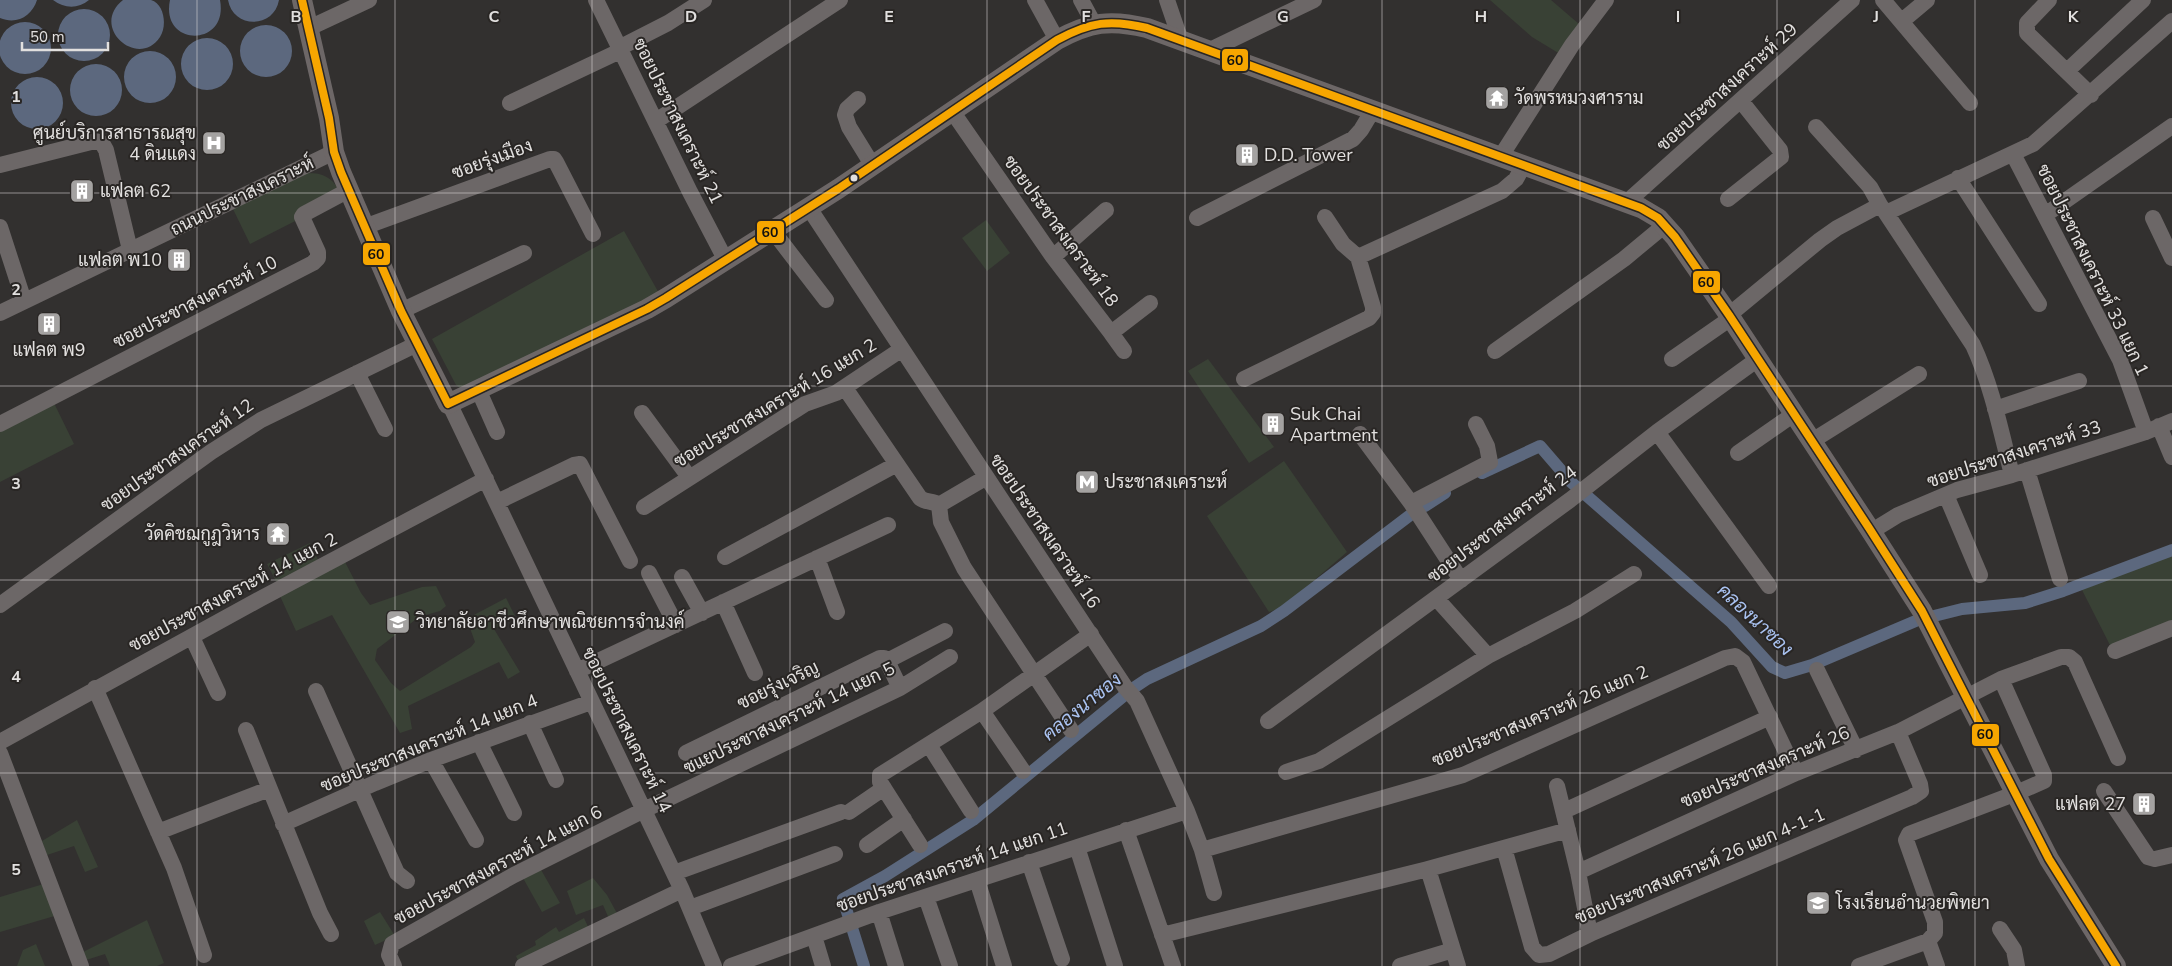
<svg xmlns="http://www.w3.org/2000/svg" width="2172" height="966" font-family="'Nunito Sans',Sarabun,sans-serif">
<rect width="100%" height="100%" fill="#32302f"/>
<path fill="#394135" d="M1490,0H1551L1579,24L1560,54L1532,37Z
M308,173C323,173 331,177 339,190L305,216L250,244L233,209Z
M986,220L1010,253L987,271L962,238Z
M624,231L660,295L463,390L456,385L432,339Z
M1208,359L1274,447L1249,463L1188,371Z
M53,401L74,444L0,482V429Z
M1284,461L1347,552L1283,607L1269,612L1207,516Z
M310,543L320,564L278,585L267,564Z
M2172,553V625L2112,649L2082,590Z
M344,560L361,593L370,605L422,587L436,586L446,606L440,611L419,617L377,649L375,660L391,683L400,691L471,647L475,642L471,631L470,617L506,598L515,616L494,629L520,672L508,679L499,662L408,706L412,729L400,733L332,615L296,631L280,596Z
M77,820L98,867L85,872L74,846L47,855L42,841Z
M540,868L560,903L542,912L523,878Z
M593,878L607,895L619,917L610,921L603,905L576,915L567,891Z
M47,883L58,915L0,932V897Z
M380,912L395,936L375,945L364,921Z
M584,918L590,931L520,965L516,956L536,945L535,941L556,927L559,932Z
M147,920L164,963L157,966H110L105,954L83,961L81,953Z
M36,944L45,966H17L23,950Z"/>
<path fill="#5c687e" d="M0,0H37C32,16 17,25 0,18Z
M53,0H89C78,9 65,9 53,0Z
M123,0C132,0 143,0 151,0C165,4 167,27 160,37C138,70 89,27 123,0Z
M170,0H220C229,48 160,47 170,0Z
M228,0H279C274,29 233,29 228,0Z
M58 35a26 26 0 1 1 52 0a26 26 0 1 1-52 0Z
M-1 48a26 26 0 1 1 52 0a26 26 0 1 1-52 0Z
M240 51a26 26 0 1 1 52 0a26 26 0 1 1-52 0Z
M181 64a26 26 0 1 1 52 0a26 26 0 1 1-52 0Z
M124 77a26 26 0 1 1 52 0a26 26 0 1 1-52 0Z
M70 90a26 26 0 1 1 52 0a26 26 0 1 1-52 0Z
M11 103a26 26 0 1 1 52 0a26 26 0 1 1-52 0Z"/>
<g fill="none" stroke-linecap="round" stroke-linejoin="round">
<path stroke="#5c687e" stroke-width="12" d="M1482,473L1540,446L1571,482L1731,622L1772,667L1785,673L1812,665L1918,620L1962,609L2025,603L2063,591L2172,550
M1425,506L1445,493
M864,966L843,899L885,876L973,820L1132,689L1147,679L1261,626L1284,611L1409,516"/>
<path stroke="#6c6767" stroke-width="16" d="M596,0L690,192L725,259
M1035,0L1057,40
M1081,0L1094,24
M1167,0L1181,41
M1883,0L1970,103
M2049,0L2027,23V33L2091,95
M1902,21L1927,0
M309,28L369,0
M619,48L668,23L704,0
M1208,51L1314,0
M2068,70L2143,0
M858,99L847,109L845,115L849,127L873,166
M510,103L620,51
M952,111L1053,257L1111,333L1150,303
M656,121L840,0
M1816,127L1870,187L1880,205
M2013,154L2120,360L2146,432
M1501,156L1572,45L1606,0
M0,165L95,141L102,143L106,150L130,250
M1958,178L2039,304
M1728,199L1781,157L1780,150L1741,101
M1627,202L1852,0
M809,208L1125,687L1137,701L1187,811L1202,850L1214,893
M1886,213L1973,345C1992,386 2001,432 2012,475
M2045,215L2172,126
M1325,217L1343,244L1358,257
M1197,218L1353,139L1361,130L1373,110
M2153,218L2172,258
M0,227L24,301
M364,227L550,159H554L556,162L593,234
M773,231L826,300
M1053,257L1106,210
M401,311L524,253
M0,313L334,152
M1729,315L1820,240L1837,228L1880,205L1886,213L2033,144L2172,21
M1111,333L1124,351
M1495,351L1624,259L1665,225
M1672,359L1731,318
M357,373L385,429
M1244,379L1369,318L1373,313V307L1358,257L1502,191L1516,179L1524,165
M845,388L920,498C926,503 932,500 939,505L941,522L964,568L1071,730
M478,389L497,432
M449,403L682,890L714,966
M1995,409L2079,381
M642,413L689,477
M0,424L313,263L318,258V252L302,217L304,214L349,190
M2159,426L2172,457
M1657,432L1769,586
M1360,434L1411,503L1461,580
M1812,441L1919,374
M1738,453L1794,414
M2027,470L2060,579
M1946,495L1980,575
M497,502L574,465L580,464L630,561
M1411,503L1490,462L1487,446L1476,424
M939,505L985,478
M644,507L805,404L836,393L902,349
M1872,531L1898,515L1957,490L2012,475L2146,432L2172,421
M725,557L897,464
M817,558L837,612
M649,573L676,625
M682,577L702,613
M1436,598L1488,656
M723,602L755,673
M0,605L211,452L261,420L417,344
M192,637L218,693
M2115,651L2172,628
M887,661L945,631
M1817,670L1856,750
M577,671L888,525
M95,688L174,868L204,955
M316,691L397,873L407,881
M982,711L1023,771
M1268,721L1570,500L1657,432L1758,359
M530,723L556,780
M246,730L320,913L331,934
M0,742L260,599L486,479
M479,742L514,813
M929,745L971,811
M0,753L81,966
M686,753L880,658H884L887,661L900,688
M431,760L476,840
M1286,772L1319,761L1488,656L1575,611L1634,574
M1557,786L1578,872L1590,934
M2104,791L2148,857L2155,859L2172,855
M1564,811L1770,717
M849,812L884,788
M283,824L375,783L431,760L591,702
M1126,830L1173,966
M158,832L269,789
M867,845L904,819
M920,845L880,782V775L982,711L1091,634
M1077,847L1115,966
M1504,848L1532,947L1539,955L1549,954L1590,934L1912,797L1921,791L1920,784L1898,732
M1202,850L1463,775L1725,658L1735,656L1743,662L1796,773
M1029,862L1062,959
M1428,869L1458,966
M1578,872L1796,773L1898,732L2001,679L2061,657H2069L2075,662L2118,758
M674,873L841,812
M977,880L1004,966
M926,897L950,966
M690,908L835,854
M879,912L896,966
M2000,929L2014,950L2017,966
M1162,935L1428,869L1568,830
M814,936L823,966
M1928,941L1937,966
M394,966L389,955L392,944L514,875L644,810L900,688L950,657
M523,966L682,890
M731,966L879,912L1187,811
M1400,966L1453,950
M1859,966L1928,941L1935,933V922L1906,840L1909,834L2014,794L2044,781V775L2001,679"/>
<path stroke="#6d6767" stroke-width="20" d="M302,0L329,118L334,152L341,172L401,311L448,404L647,309L666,298L838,189L1057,40C1090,22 1110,19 1147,28L1641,208L1658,218L1675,237L1729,315L1869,528L1922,611L2049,859L2116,966"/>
<defs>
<path id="bus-1" d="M302,0L329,118L334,152L341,172L401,311L448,404L647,309L666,298L838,189L1057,40C1090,22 1110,19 1147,28L1641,208L1658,218L1675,237L1729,315L1869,528L1922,611L2049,859L2116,966"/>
</defs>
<use href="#bus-1" stroke="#292624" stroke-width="11"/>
<use href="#bus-1" stroke="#f7a600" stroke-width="8"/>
</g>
<path fill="none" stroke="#e2e0df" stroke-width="1" stroke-opacity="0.55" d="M197,0V966M395,0V966M592,0V966M790,0V966M987,0V966M1185,0V966M1382,0V966M1580,0V966M1777,0V966M1975,0V966M0,193H2172M0,386H2172M0,580H2172M0,773H2172"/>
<defs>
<symbol id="temple-square" viewBox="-11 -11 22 22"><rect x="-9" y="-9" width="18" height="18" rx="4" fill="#a4a2a1" stroke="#292624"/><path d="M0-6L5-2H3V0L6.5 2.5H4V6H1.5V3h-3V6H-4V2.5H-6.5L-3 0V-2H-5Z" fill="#fff"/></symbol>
<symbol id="hospital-square" viewBox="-11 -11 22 22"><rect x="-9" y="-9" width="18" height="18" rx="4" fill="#a4a2a1" stroke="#292624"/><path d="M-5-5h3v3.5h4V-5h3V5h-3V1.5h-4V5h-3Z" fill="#fff"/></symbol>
<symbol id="building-square" viewBox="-11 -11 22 22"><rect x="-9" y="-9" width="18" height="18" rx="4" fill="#a4a2a1" stroke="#292624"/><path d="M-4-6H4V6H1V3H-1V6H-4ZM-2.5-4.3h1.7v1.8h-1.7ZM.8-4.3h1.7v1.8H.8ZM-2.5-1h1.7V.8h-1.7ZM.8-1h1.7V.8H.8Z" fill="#fff"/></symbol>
<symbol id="metro-square" viewBox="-11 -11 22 22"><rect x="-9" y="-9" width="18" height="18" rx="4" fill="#a4a2a1" stroke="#292624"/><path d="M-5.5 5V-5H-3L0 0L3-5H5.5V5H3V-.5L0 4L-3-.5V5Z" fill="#fff"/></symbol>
<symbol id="university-square" viewBox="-11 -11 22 22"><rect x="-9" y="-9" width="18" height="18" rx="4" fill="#a4a2a1" stroke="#292624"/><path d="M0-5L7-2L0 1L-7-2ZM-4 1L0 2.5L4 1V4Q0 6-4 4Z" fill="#fff"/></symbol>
<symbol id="school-square" viewBox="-11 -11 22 22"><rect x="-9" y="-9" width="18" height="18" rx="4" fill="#a4a2a1" stroke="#292624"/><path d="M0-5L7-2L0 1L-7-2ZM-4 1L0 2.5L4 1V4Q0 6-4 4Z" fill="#fff"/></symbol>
</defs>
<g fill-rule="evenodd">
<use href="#temple-square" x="1483" y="84" width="28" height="28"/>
<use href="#hospital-square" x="200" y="129" width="28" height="28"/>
<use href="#building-square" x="1233" y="141" width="28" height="28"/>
<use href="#building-square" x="68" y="177" width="28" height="28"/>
<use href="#building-square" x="165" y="246" width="28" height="28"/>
<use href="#building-square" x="35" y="310" width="28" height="28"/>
<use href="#building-square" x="1259" y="410" width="28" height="28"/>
<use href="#metro-square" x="1073" y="468" width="28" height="28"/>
<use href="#temple-square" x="264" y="520" width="28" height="28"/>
<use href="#university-square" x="384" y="608" width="28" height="28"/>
<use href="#building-square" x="2130" y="790" width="28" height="28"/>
<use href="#school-square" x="1804" y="889" width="28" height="28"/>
</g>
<circle fill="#e2e0df" stroke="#292624" stroke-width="2" cx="854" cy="178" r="4.5"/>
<g text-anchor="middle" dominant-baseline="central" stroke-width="4" stroke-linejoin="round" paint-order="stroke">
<g font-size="18" fill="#e2e0df" stroke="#292624">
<text transform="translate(1727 87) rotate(-42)">ซอยประชาสงเคราะห์ 29</text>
<text transform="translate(678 121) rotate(64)">ซอยประชาสงเคราะห์ 21</text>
<text transform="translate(492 159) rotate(-20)">ซอยรุ่งเมือง</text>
<text transform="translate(242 196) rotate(-26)">ถนนประชาสงเคราะห์</text>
<text transform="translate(1061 231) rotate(54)">ซอยประชาสงเคราะห์ 18</text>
<text transform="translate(2093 270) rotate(64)">ซอยประชาสงเคราะห์ 33 แยก 1</text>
<text transform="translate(195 302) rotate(-27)">ซอยประชาสงเคราะห์ 10</text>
<text transform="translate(775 403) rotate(-31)">ซอยประชาสงเคราะห์ 16 แยก 2</text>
<text transform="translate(2014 454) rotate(-18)">ซอยประชาสงเคราะห์ 33</text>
<text transform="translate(177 455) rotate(-35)">ซอยประชาสงเคราะห์ 12</text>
<text transform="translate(1502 524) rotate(-37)">ซอยประชาสงเคราะห์ 24</text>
<text transform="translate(1045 531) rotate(56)">ซอยประชาสงเคราะห์ 16</text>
<text transform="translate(233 592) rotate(-28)">ซอยประชาสงเคราะห์ 14 แยก 2</text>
<text transform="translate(778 685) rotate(-26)">ซอยรุ่งเจริญ</text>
<text transform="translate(1540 716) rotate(-23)">ซอยประชาสงเคราะห์ 26 แยก 2</text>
<text transform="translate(789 718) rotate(-26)">ซแยประชาสงเคราะห์ 14 แยก 5</text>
<text transform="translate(627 730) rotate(64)">ซอยประชาสงเคราะห์ 14</text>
<text transform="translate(429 743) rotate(-22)">ซอยประชาสงเคราะห์ 14 แยก 4</text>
<text transform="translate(1765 767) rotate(-23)">ซอยประชาสงเคราะห์ 26</text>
<text transform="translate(498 865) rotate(-28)">ซอยประชาสงเคราะห์ 14 แยก 6</text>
<text transform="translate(1700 866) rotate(-23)">ซอยประชาสงเคราะห์ 26 แยก 4-1-1</text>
<text transform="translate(952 867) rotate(-19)">ซอยประชาสงเคราะห์ 14 แยก 11</text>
</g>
<g font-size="18" fill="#e2e0df" stroke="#292624" text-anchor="start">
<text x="1514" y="98">วัดพรหมวงศาราม</text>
<text x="196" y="133" text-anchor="end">ศูนย์บริการสาธารณสุข<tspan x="196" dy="21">4 ดินแดง</tspan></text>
<text x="1264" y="155">D.D. Tower</text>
<text x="100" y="191">แฟลต 62</text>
<text x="162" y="260" text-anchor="end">แฟลต พ10</text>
<text x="49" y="350" text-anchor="middle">แฟลต พ9</text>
<text x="1290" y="414">Suk Chai<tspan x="1290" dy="21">Apartment</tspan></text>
<text x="1104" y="482">ประชาสงเคราะห์</text>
<text x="260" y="534" text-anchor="end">วัดคิชฌกูฎวิหาร</text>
<text x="416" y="622">วิทยาลัยอาชีวศึกษาพณิชยการจำนงค์</text>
<text x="2126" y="804" text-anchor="end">แฟลต 27</text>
<text x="1836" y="903">โรงเรียนอำนวยพิทยา</text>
</g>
<g font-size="19" font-style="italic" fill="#aac3f2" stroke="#292624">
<text transform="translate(1755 620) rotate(43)">คลองนาซอง</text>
<text transform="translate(1082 707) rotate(-39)">คลองนาซอง</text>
</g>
</g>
<g font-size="16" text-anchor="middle" font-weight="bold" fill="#e2e0df" stroke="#292624" stroke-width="4" stroke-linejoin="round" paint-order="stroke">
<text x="296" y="22">B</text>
<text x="494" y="22">C</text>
<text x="691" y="22">D</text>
<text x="889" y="22">E</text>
<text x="1086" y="22">F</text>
<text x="1283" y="22">G</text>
<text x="1481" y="22">H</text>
<text x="1678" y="22">I</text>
<text x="1876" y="22">J</text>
<text x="2073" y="22">K</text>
<text x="16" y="102">1</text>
<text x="16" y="295">2</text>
<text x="16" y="489">3</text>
<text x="16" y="682">4</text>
<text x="16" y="875">5</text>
</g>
<g stroke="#292624" stroke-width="2">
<rect x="1221" y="48" width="28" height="24" rx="5" fill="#f7a600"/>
<rect x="756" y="220" width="29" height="24" rx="5" fill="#f7a600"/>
<rect x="362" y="242" width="29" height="24" rx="5" fill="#f7a600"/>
<rect x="1692" y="270" width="29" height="24" rx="5" fill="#f7a600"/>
<rect x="1971" y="723" width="29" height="24" rx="5" fill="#f7a600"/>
</g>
<g font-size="14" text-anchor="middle" font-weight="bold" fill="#111">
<text x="1235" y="65">60</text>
<text x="770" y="237">60</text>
<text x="376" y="259">60</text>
<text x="1706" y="287">60</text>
<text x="1985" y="739">60</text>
</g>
<path d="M22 42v8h86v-8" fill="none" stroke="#e2e0df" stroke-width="2.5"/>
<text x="30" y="42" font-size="15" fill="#e2e0df" stroke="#292624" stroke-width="4" paint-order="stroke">50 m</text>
</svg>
